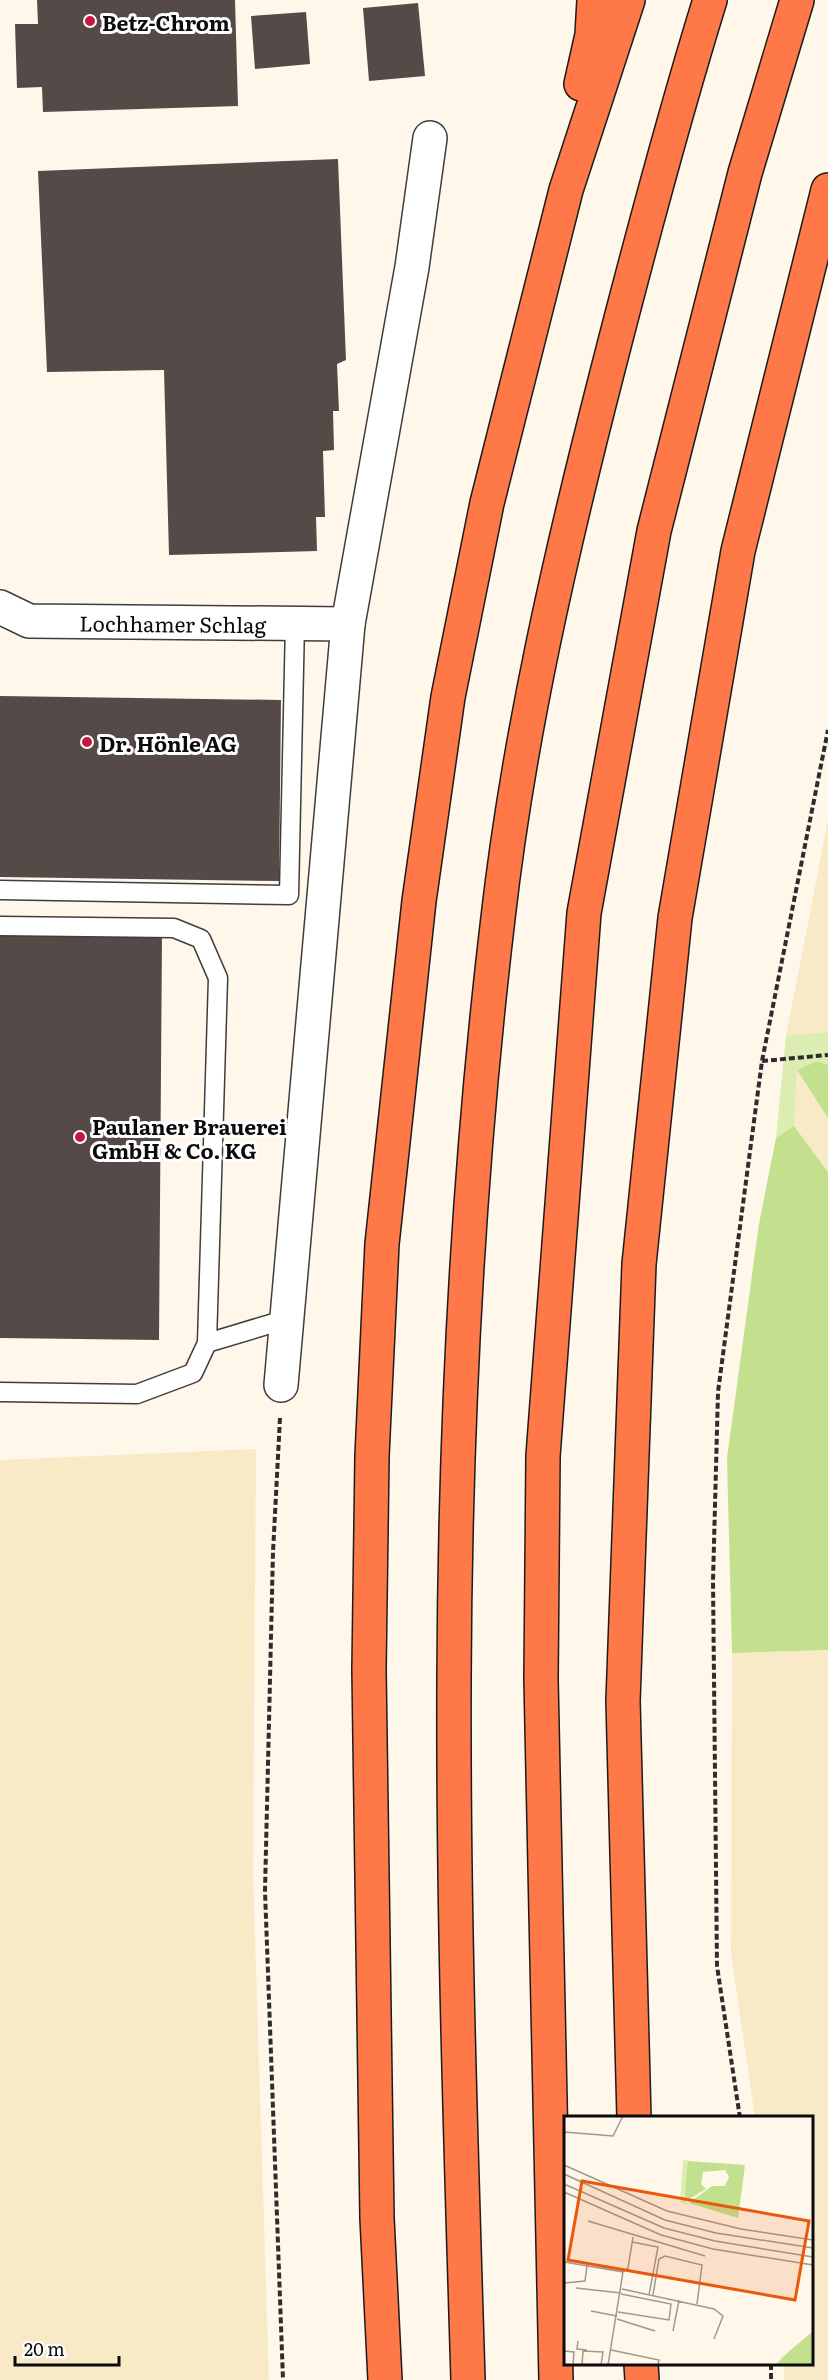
<svg xmlns="http://www.w3.org/2000/svg" width="828" height="2380" font-family="Literata,serif">
<rect width="100%" height="100%" fill="#fff7ea"/>
<path fill="#f8eac7" d="M828,820V1032L786,1036Z
M797,1070L828,1118V1172L794,1126Z
M256,1449L253,1873L269,2380H0V1460Z
M828,1650V2380H784V2364H812V2118L755,2117L731,1954L732,1653Z"/>
<path fill="#dbedb0" d="M828,1032V1065L817,1061L797,1070L794,1126L776,1138L786,1036Z"/>
<path fill="#c2e08d" d="M817,1061L828,1065V1118L797,1070Z
M794,1126L828,1172V1650L732,1653L727,1458L759,1224L776,1138Z"/>
<path fill="#554a47" d="M37,0H235L238,106L43,112L42,87L17,88L15,24H38Z
M418,3L425,76L369,81L363,8Z
M306,12L310,64L255,69L251,16Z
M338,159L346,360L337,364L339,411H333L334,450L323,451L325,517H316L317,551L169,555L164,370L47,372L38,171Z
M0,696L281,700L279,881L0,877Z
M0,935L162,936L159,1340L0,1338Z"/>
<g fill="none" stroke-linecap="round" stroke-linejoin="round">
<defs>
<path id="service" d="M0,890L289,895L295,623
M0,926L174,928L201,939L218,978L207,1343L193,1373L137,1394L0,1392
M207,1343L287,1319"/>
<g id="minor">
<path id="s1" d="M0,607L29,621L348,624"/>
<path d="M281,1385L348,624L412,267L430,138"/>
</g>
<path id="motorway" d="M581,84L592,35L594,0
M634,2118L623,1701L639,1264L675,918L738,551L828,190
M641,2364L642,2380
M385,2380L377,2218L369,1670L372,1456L382,1244L419,901L448,697L487,503L566,190L628,0
M468,2380C461,2146 453,1912 454,1679C455,1425 468,1170 498,918C519,734 561,552 607,373C639,248 672,123 710,0
M556,2380L541,1679L543,1456L584,913L654,531L745,173L797,0"/>
</defs>
<use href="#service" stroke="#3e3e3e" stroke-width="21"/>
<use href="#minor" stroke="#3e3e3e" stroke-width="36"/>
<use href="#motorway" stroke="#1c1c1c" stroke-width="36"/>
<path stroke="#2d2d2d" stroke-width="4" stroke-dasharray="6 3" stroke-linecap="butt" d="M762,1061L828,1055
M280,1418L273,1552L265,1891L283,2380
M740,2118L717,1966L713,1581L718,1392L762,1061L828,730
M771,2364V2380"/>
<use href="#service" stroke="#fff" stroke-width="18"/>
<use href="#minor" stroke="#fff" stroke-width="33"/>
<use href="#motorway" stroke="#ff7948" stroke-width="33"/>
</g>
<g fill="#c91641" stroke="#fff" stroke-width="2">
<circle cx="90" cy="21" r="6"/>
<circle cx="87" cy="742" r="6"/>
<circle cx="80" cy="1137" r="6"/>
</g>
<g text-anchor="middle" dominant-baseline="central" stroke-width="6" stroke-linejoin="round" paint-order="stroke">
<g font-size="21" font-weight="bold" fill="#0b0b0b" stroke="#fff" text-anchor="start">
<text x="102" y="21">Betz-Chrom</text>
<text x="99" y="742">Dr. Hönle AG</text>
<text x="92" y="1125">Paulaner Brauerei<tspan x="92" dy="24">GmbH &amp; Co. KG</tspan></text>
</g>
<g font-size="21" fill="#0b0b0b" stroke="#fff">
<text stroke="none"><textPath href="#s1" startOffset="176">Lochhamer Schlag</textPath></text>
</g>
</g>
<g transform="translate(564 2116)">
<rect width="249" height="249" fill="#fff7ea"/>
<path d="M119,44L126,45L119,84L126,89L116,86Z" fill="#dbedb0"/>
<path d="M124,45L181,49L174,102L125,87L148,70H161L165,61L161,54L139,56L137,68L142,73L120,86ZM249,215V249H211L222,238Z" fill="#c2e08d"/>
<path fill="none" stroke="#9d9991" stroke-width="1.5" d="M0,16L49,20L59,0M0,49L103,95L177,113L249,124M0,58L101,104L152,117L249,132M0,68L100,112L151,125L249,141M0,76L97,119L149,133L249,149M24,105L141,140M68,126L94,131L85,179M0,146L59,156M0,167L21,165L23,150M12,172L57,177M58,173L150,193L159,200L150,223M89,179L95,143L101,140L138,149L133,188M27,195L53,200M54,196L105,204L107,188L57,178M53,203L91,215M109,215L115,184M14,225L13,233L23,234M47,234L95,244L94,249M0,235L10,236L9,249M18,249L19,235L39,236L37,249M44,249L59,156L64,152L69,121"/>
<path fill="#e8590c" fill-opacity="0.15" stroke="#e8590c" stroke-width="3" d="M18,65L245,105L231,184L4,144Z"/>
<rect width="249" height="249" fill="none" stroke="#0b0b0b" stroke-width="3"/>
</g>
<path d="M15 2356v9h104v-9" fill="none" stroke="#0b0b0b" stroke-width="3"/>
<text x="24" y="2356" font-size="18" fill="#0b0b0b" stroke="#ffffff" stroke-width="4.5" paint-order="stroke">20 m</text>
</svg>
